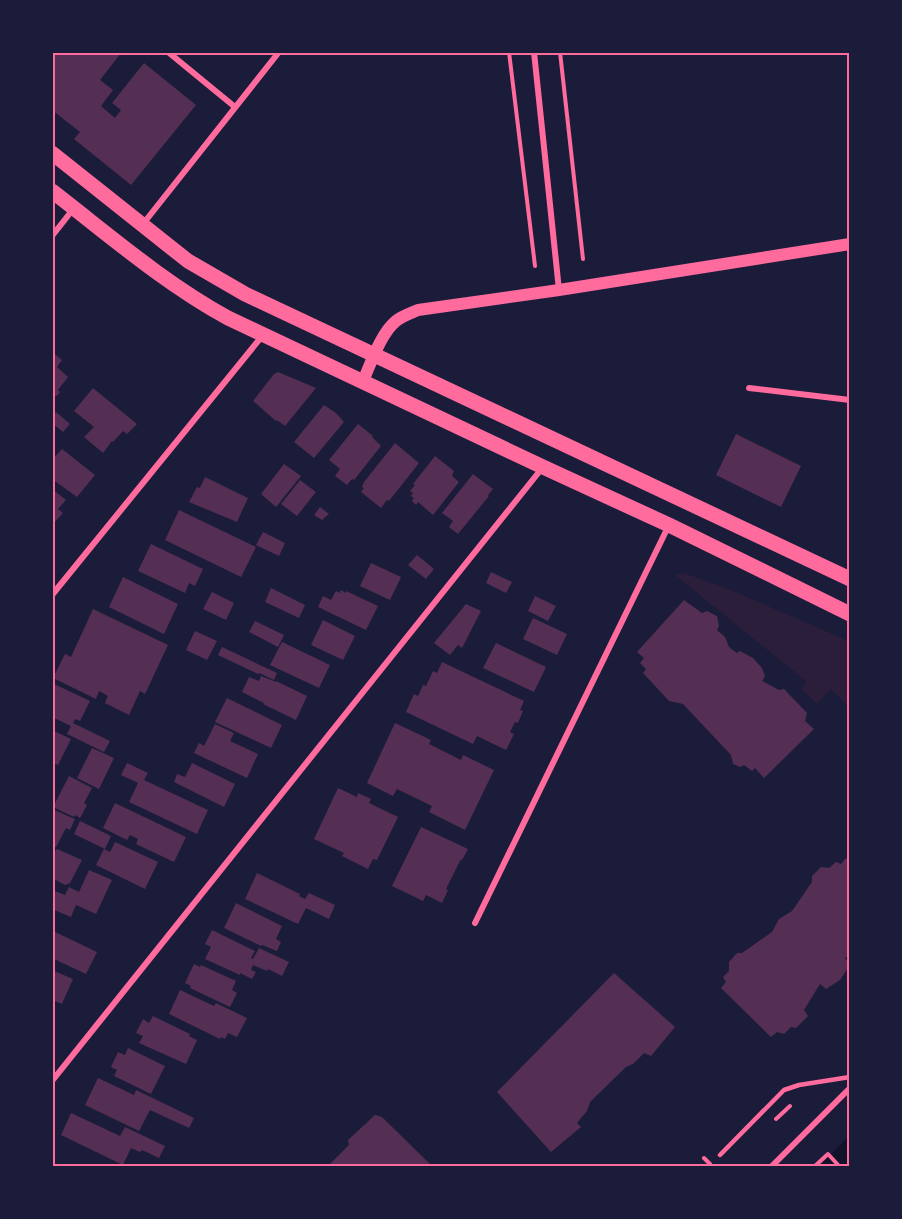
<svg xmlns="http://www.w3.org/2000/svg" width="902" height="1219" font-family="'PT Sans',sans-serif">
<rect width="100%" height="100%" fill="#1b1b3a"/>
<path fill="#2a1e3b" d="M684,573L731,590L849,641V707L831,689L817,704L801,689L807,682L675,575Z"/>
<path fill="#12122b" d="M849,1136V1166H819Z"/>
<path fill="#542f53" d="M52,52L121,53L100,80L113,90L101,106L115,118L121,110L112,103L144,63L196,105L131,185L74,139L80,132L52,110Z
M52,352L62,360L57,367L68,377L58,390L60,392L58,395L52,397Z
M278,372L316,388L285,426L277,420L276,421L253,401L274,374Z
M93,388L137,424L127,434L123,431L113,442L112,441L103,453L84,437L94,427L74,411Z
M324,405L336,413L344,422L314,458L294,442Z
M56,412L70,424L63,432L52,423V417Z
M358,424L373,436L372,437L381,446L354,480L352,479L347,485L335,476L340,469L329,460Z
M736,434L801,466L781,507L716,475Z
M395,443L419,463L389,501L387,500L381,508L361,492L364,488L362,487L364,482Z
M62,449L95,475L77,497L52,479V464L54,463L52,460Z
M435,456L454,471L452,476L459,482L433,515L418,502L416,505L412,501L414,498L411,496L413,493L410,491L415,485L413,484Z
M284,464L301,476L276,507L261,494Z
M473,474L493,489L488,495L489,496L458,534L449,527L453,521L442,513Z
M205,477L248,498L237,522L189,502L197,487L200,488Z
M300,480L316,492L297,516L281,504Z
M52,489L66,500L58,509L63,513L52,525Z
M320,507L329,514L322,520L314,515Z
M179,510L256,547L241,577L165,540Z
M263,532L285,543L279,556L256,545Z
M151,544L203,569L195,586L189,583L185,593L138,571Z
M417,555L434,569L426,579L408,565Z
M371,563L401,577L390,600L360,586Z
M491,572L512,582L506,593L486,583Z
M123,577L178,604L164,634L109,607Z
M271,588L305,605L299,618L265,602Z
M341,590L346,593V591L378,606L366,630L318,607L323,596L331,600L336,591L340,593Z
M212,592L234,603L226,620L203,609Z
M535,596L556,606L548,621L528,611Z
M684,600L702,613L707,611L717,616L719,626L717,630L725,637L729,647L737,653L740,651L753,658L762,668L765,676L762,681L779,690L784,689L807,713L805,721L814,729L764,778L755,768L752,771L744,765L740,767L733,764L731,755L683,704L669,701L643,673L646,669L640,663L644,658L637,652Z
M466,604L481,611L462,648L458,645L450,655L434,643Z
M93,609L168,645L145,694L140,691L129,715L105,703L108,696L99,691L96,699L53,678L65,654L71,657Z
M533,618L567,634L557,655L523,639Z
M323,620L355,636L343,660L311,645Z
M255,621L284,635L278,647L249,632Z
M195,631L217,641L207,660L186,650Z
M282,642L330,665L319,688L270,665Z
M496,643L546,667L534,692L483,668Z
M222,647L277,673L274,680L259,673L258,674L218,655Z
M442,662L524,701L520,710L523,711L518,723L515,722L510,732L514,734L506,750L477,736L473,744L406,712L414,694L418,696L423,685L426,686L433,671L437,673Z
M261,676L276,682V681L307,696L296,720L263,704L264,703L242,692L249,677L259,681Z
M52,683L90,701L80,721L75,719L73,723L110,741L104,752L67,734L71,726L52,717Z
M227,698L282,725L271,748L215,722Z
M395,723L431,740L429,744L461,760L463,755L494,770L465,830L429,812L432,806L397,789L393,796L367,783Z
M215,724L234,733L230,741L258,754L247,778L194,753L199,743L204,746Z
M52,730L71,739L58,765L52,762Z
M92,748L114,758L99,789L77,778Z
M127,763L148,773L144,780L208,810L197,834L129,802L138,783L121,775Z
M192,763L235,784L224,807L174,782L177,774L185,777Z
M69,776L92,788L84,803L87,805L80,818L75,815L74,817L53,807Z
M338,788L357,797L358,793L371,799L369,803L398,817L377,860L373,859L368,869L342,856L344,853L314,839Z
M115,803L186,837L174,862L136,844L138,839L130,835L127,840L103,828Z
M52,809L75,819L70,830L66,828L56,847L52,845Z
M80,821L111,836L105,849L74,834Z
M421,827L468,849L462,860L461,859L446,889L448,890L442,903L426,895L423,901L392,886Z
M115,842L158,862L145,889L96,865L104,849L110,852Z
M57,849L82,860L70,883L65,885L52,878V855Z
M846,858L850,862V955L845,958L850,965L840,980L826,989L820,984L804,1010L808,1016L796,1028L791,1027L784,1034L777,1032L771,1037L721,988L726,982L723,977L729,971V962L737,953H742L772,932L779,919L792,911L812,882V876L821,867L829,868L836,862L841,864Z
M89,870L112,880L96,914L76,905L71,917L52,909V890L65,895L69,887L79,892Z
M257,873L300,894L299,896L305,899L309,893L335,905L329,919L306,908L298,924L245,899Z
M236,903L282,926L276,939L281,942L277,951L262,945L261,946L224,928Z
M212,930L255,951L251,958L253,959L259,948L289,962L282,976L268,969L267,971L253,965L251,970L256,972L252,979L240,973V975L205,959L211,947L205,944Z
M53,931L97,952L86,974L52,958Z
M194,964L200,967L201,965L236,981L232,990L237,993L230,1007L190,988L191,986L185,983Z
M52,970L73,979L62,1004L52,1000Z
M614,973L675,1027L651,1056L644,1053L633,1064L626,1067L590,1102L587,1111L577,1123L581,1127L551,1152L497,1092Z
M180,990L214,1006L216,1003L247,1018L237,1037L228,1033L225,1039L221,1037L220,1039L169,1014Z
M153,1016L190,1034L189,1036L197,1040L186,1064L139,1043L143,1036L136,1033L143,1019L149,1023Z
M128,1048L165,1066L151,1094L114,1076L117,1070L111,1067L118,1052L125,1055Z
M98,1078L134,1095L136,1090L194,1118L189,1128L150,1110L139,1131L85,1105Z
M71,1113L120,1136L125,1127L165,1146L159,1158L142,1150L140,1152L131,1148L123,1165L61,1135Z
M375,1115L382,1117L432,1166H328L349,1145L348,1140Z"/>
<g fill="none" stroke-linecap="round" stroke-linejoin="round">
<path stroke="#ff6b9d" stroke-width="4" d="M509,52L535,266
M560,52L583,259
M776,1119L790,1106
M704,1158L710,1164
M815,1166L828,1154L839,1166"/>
<path stroke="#ff6b9d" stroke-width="4.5" d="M720,1155L784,1090L799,1085L850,1077"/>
<path stroke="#ff6b9d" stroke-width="6" d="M168,52L235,107
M534,52L559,290
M143,224L279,52
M52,236L74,208
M749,388L850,400
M52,595L263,335
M475,923L669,525
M52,1081L543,467
M772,1166L850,1088"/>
<path stroke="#ff6b9d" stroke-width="12" d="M363,381C371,363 381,333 396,321C402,316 411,313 418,310L559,290L850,244"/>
<path stroke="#ff6b9d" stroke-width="15" d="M52,153L188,261L245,294L850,579
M52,191C109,235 164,283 228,318L543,467L669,525L850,614"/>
</g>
<rect width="902" height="1219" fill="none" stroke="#1b1b3a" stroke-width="108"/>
<rect x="54" y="54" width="794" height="1111" fill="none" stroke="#ff6b9d" stroke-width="2"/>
</svg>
